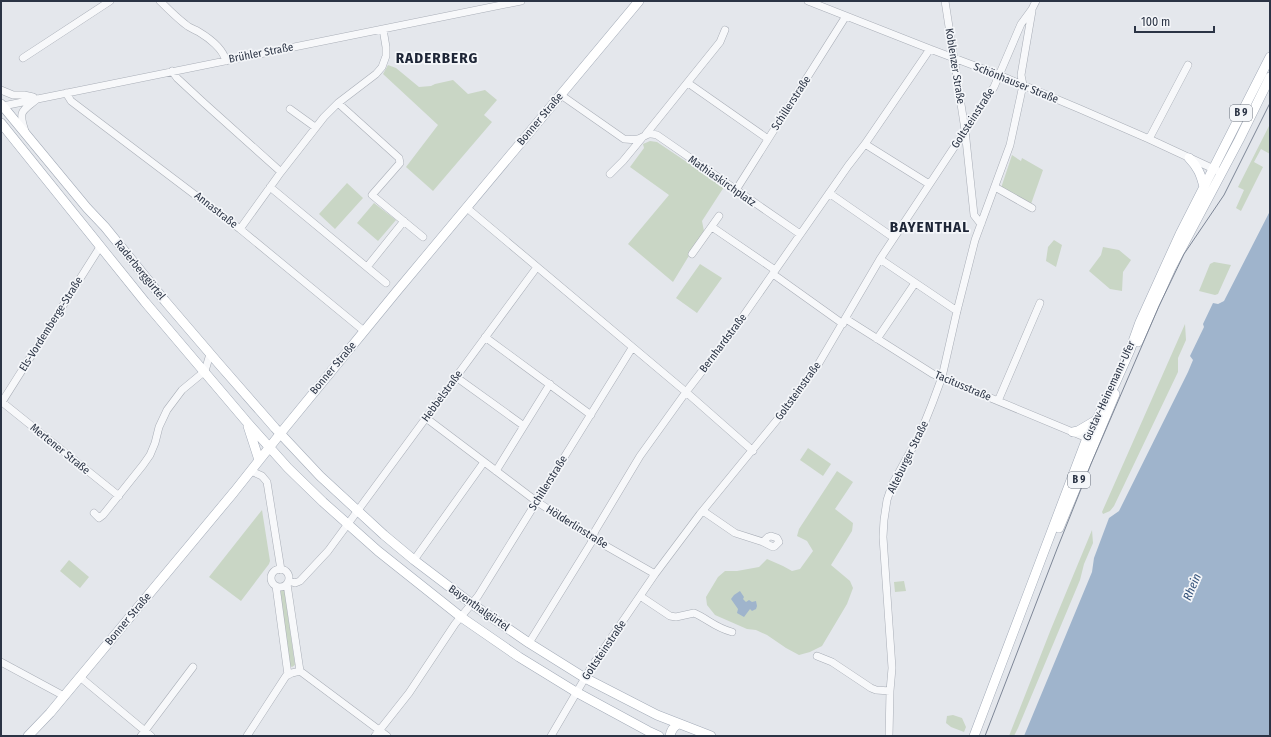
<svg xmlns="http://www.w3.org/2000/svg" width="1271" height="737" font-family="'Fira Sans Condensed',sans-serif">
<rect width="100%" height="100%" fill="#e4e7ec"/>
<path fill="#c9d6c5" d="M388,65L396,68L419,87L431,86L435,84L453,80L468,94L485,90L497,100L484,115L492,122L433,191L406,167L438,125L383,74Z
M1269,126L1270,154L1261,149L1254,162L1263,167L1241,211L1236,208L1244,190L1238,187Z
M650,141L657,142L724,187L702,221L704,231L673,282L628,244L669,195L630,167L644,148L643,144Z
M1012,155L1021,161L1022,158L1043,170L1031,204L1001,188Z
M347,183L363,198L335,229L319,214Z
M374,203L396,220L378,241L357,223Z
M1054,240L1062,245L1056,267L1046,261L1048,247Z
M1103,247L1119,250L1131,260L1123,272L1122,291L1110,289L1089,271L1101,255Z
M1214,262L1231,265L1218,294L1215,295L1199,291L1210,264Z
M700,264L722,278L697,313L676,298Z
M1185,324L1186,340L1178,358V372L1114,506L1110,511L1103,514L1102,512Z
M808,448L831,464L823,476L800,460Z
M837,471L853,482L835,509L853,523L852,531L831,565L850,581L853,588L847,604L822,646L810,652L799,655L786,648L767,635L756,630L747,629L715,615L707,605L706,597L718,577L725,571H737L759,567L767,559L783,566L792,571L800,569L813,551L807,541L797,536L799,529Z
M262,510L270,561L269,564L241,601L209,577Z
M1092,530L1093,543L1084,564L1080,580L1018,728L1014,736H1009L1051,629Z
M69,560L89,577L80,588L60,571Z
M904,581L906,591L895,592L894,582Z
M284,588L295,665L292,667L290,666L279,589Z
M953,715L962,718L966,727L964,732L951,727L946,723L947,716Z"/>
<path fill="#9fb4cc" d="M1270,211V736H1024L1092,572L1094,558L1109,518L1119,511L1188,372L1193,360L1190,356L1204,327L1203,324L1213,303L1218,304L1224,301Z
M740,591L744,597L743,599L746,602L749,600L752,602L756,601L757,606L756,609L752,611L750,609L744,617L737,613L738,609L731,599L734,595Z"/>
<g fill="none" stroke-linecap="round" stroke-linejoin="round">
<defs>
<path id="minor" d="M160,1C168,9 176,17 185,24C189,28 194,29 199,32C209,38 223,49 226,61
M808,1L930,49L999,75L1080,109L1149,139L1218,171
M945,1L965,130L974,215L981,224
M23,58L110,1
M172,71L177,78L204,103L281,172
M688,83L768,139
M1,90L13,95H24L33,97
M66,93L71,101L240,229L364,331
M561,95L624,139C628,139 633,140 638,139C647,136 646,132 657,135L800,234
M338,103L399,158L400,163L372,195L423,237
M3,106L521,1
M290,109L315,127
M25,131C18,110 22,112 37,99
M646,134L720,42L725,30
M1149,139L1188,65
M865,144L929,184
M610,174L623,161L642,138
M270,187L386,283
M995,187L1032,208
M736,190L846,16
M829,193L894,238
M467,208L686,392L753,451
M712,227L775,270
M240,229L281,172L324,117L338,103L376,74L382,67L386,56V47L383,29
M100,247L2,402L119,496
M692,254L719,216
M880,259L957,311
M367,267L404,221
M773,274L843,324
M846,319L933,374L1087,438
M485,337L591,415
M877,339L915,283
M456,377L524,426
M998,401L1040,303
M426,418L536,501L592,538L655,574
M251,471L262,476L267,482L281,570
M496,471L550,384
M703,511L735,533L763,542L773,547L775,546L779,542L777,538L771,536L768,537L763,542
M94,513L99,518L103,515L143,465L150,455L155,443L159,427L167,410L182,390L205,371L210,354
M414,560L484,462
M271 578a9 9 0 1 1 18 0a9 9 0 1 1-18 0Z
M289,581L295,583L300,581L328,551L537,267
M287,584L300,671
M276,586L288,675
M640,596L670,616L676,617L694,613C708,619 714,627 732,632
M529,643L591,543L595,531L640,456L686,392L730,335L848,166L865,144L930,49
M817,656L832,662L871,688L876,690L890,691
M1,662L64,696
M80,677L151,736
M141,736L193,667
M247,736L286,676L292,673L300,671L387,736
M375,736L409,693L455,624L478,596L632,348
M551,736L592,666L655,574L700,514L781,415L819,363L880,259L994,87L1021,24L1032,9L1036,1
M889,736L890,691L892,668L883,537L884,520L887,500L892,485L920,434L932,404L942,377L957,311L975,240L1010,145L1023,85L1021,75L1032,11"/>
<path id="major" d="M1,104L87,208L105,227L165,301L219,364L275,428L320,476L384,535L414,560L472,604L529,643L585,678L657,715L711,736
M1,123L145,302L246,421L288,468L323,502L378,551L461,617L519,657L576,692L648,731L659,736
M1189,158C1198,167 1201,175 1204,187
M1138,342L1171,268L1239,140L1270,77
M248,426L259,460
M1073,432L1078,431L1095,421
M1059,528L1115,394
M28,736L50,713L100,653L234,492L284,429L397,291L639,1
M670,736C671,730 673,727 678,724
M974,736L1087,438L1115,384L1130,350L1140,322L1180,234L1270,57"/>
</defs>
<use href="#minor" stroke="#a9aeb7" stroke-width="8"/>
<use href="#major" stroke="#a3abb8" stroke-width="10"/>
<use href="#minor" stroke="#f7f8fa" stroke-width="7"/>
<use href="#major" stroke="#fff" stroke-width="9"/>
<path stroke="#7d8696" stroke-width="1" d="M985,736L1057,549L1091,464L1159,306L1184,254L1224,195L1270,103"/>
</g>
<g text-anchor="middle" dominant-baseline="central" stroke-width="3.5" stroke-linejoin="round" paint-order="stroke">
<g fill="#f4f6f9" stroke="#676e7b" stroke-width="1">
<rect x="1230" y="105" width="22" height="16" rx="3"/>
<rect x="1068" y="472" width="22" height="16" rx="3"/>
</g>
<g font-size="10" font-weight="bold" fill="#2b3445">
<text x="1241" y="113">B 9</text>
<text x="1079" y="480">B 9</text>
</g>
<g font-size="11" fill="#2b3445" stroke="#f4f6f9">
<text transform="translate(261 53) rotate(-11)">Brühler Straße</text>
<text transform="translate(955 66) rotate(81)">Koblenzer Straße</text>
<text transform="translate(1016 83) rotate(22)">Schönhauser Straße</text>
<text transform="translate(791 103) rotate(-57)">Schillerstraße</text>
<text transform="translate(973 118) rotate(-57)">Goltsteinstraße</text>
<text transform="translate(540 119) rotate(-50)">Bonner Straße</text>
<text transform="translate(722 181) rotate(35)">Mathiaskirchplatz</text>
<text transform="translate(216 210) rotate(38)">Annastraße</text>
<text transform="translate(140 270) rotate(51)">Raderberggürtel</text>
<text transform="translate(51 324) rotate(-58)">Els-Vordemberge-Straße</text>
<text transform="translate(723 343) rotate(-53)">Bernhardstraße</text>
<text transform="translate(333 368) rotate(-50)">Bonner Straße</text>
<text transform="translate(963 386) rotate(23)">Tacitusstraße</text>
<text transform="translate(798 391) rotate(-54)">Goltsteinstraße</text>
<text transform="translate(1109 391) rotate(-65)">Gustav-Heinemann-Ufer</text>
<text transform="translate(442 396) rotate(-54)">Hebbelstraße</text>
<text transform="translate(60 449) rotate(39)">Mertener Straße</text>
<text transform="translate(908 457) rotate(-64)">Alteburger Straße</text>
<text transform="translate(548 483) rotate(-58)">Schillerstraße</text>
<text transform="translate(577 527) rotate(32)">Hölderlinstraße</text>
<text transform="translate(479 608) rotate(35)">Bayenthalgürtel</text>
<text transform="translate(128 619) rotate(-50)">Bonner Straße</text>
<text transform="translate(604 650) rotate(-56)">Goltsteinstraße</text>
</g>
<g font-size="12" font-style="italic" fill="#34527a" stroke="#f4f6f9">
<text transform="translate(1192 587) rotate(-67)">Rhein</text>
</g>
<g font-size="15" font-weight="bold" letter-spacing="1" fill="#1d2536" stroke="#f4f6f9">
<text x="437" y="58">RADERBERG</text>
<text x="930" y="227">BAYENTHAL</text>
</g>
</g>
<rect width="1271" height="737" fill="none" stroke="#2b3445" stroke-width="4"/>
<path d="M1135 26v6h79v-6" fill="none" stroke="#2b3445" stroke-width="2"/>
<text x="1141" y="26" font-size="12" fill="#2b3445" stroke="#f4f6f9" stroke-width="3" paint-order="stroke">100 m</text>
</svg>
